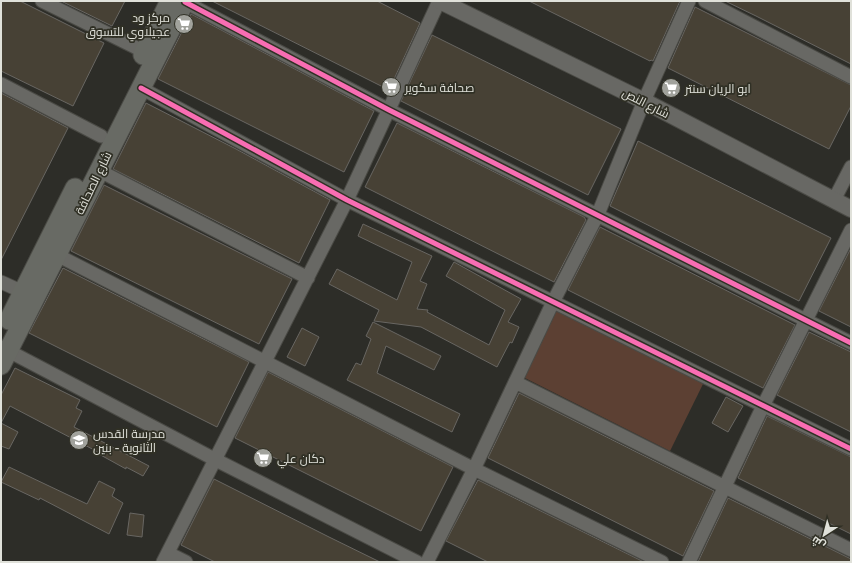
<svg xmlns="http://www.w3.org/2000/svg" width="852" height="563" font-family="'Golos Text',Cairo,sans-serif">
<rect width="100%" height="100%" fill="#2d2d28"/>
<path fill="#5c4033" d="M557,308L704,382L670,451L523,377Z"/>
<path fill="#474135" stroke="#686662" d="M1,1H20L104,43L73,106L1,71Z
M61,1H125L112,26Z
M212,1H377L420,23L389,90Z
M529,1H680L653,61L651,60L650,61Z
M725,1H851V64L756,16Z
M695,7L851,85V106L829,149L668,68Z
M191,14L374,111L344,172L158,79Z
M432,35L621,129L588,195L401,101Z
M1,93L68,128L1,260Z
M146,103L236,149L330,200L299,263L113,169Z
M397,123L584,217L586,220L554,282L365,187Z
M638,141L831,238L799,301L610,206Z
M104,185L292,279L259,344L71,251Z
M363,224L432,256L420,281L427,284L417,309L428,310L427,312L489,345L505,310L446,276L454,262L521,299L508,322L519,327L512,343L510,342L497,367L421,327L374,321L379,310L329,284L337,269L397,300L412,262L358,236Z
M600,227L795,325L763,388L568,290Z
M851,248V327L819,311Z
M63,268L249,362L217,427L29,333Z
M373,322L441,356L434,370L386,346L377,373L460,414L452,432L347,380L356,363L361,365L371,339L366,336Z
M302,328L319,337L305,366L287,357Z
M809,332L851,352V432L777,395Z
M15,368L80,400L76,408L82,411L74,427L149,466L143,476L126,467V469L97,453L98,452L10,406L1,423V395Z
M268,372L453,467L421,531L235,438Z
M519,393L714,491L683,556L488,458Z
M726,397L743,406L728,432L712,423Z
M767,416L851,457V534L738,478Z
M1,423L18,432L9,449L1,446Z
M9,467L87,504L99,481L115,489L112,496L123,503L109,534L40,498L39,500L1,482Z
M214,479L329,537L380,562H215L181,545Z
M478,480L644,562H488L446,541Z
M728,498L851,559V562H698Z
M130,513L144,515L142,537L127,535Z"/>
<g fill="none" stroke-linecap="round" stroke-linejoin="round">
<defs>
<path id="minor" d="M42,1L145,52
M705,1L851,77
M185,2L389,110L851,343
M1,84L101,136
M141,88L347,200L851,449
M98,170L308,278
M834,200L851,167
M57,255L474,469L662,562
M1,282L23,292
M1,347L216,460L417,562
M515,382L851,550
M168,553L186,562
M163,562L347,200L439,1
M427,562L474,469L553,302L598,214L644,101L689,1
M689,562L763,406L851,230"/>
<path id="tertiary" d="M440,1L644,101L851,209"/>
<path id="secondary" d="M143,55L170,1
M9,320L75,188
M1,365L185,1"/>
</defs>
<use href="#minor" stroke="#4a4a45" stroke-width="15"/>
<use href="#tertiary" stroke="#4a4a45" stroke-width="18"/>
<use href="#secondary" stroke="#4a4a45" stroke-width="21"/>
<use href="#minor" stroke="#686864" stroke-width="13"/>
<use href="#tertiary" stroke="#686864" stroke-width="16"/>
<use href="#secondary" stroke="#686a64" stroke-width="19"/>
<defs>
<path id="cycleway" d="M185,2L389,110L851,343
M141,88L347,200L851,449"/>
</defs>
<use href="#cycleway" stroke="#303025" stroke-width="8"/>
<use href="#cycleway" stroke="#f96db3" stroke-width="5"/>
</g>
<defs>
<symbol id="supermarket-disc" viewBox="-11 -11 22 22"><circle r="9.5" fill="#a1a29c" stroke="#303025"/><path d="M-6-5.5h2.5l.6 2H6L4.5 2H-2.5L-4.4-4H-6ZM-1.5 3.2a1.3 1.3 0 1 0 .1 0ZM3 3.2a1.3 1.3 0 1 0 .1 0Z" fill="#fff"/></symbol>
<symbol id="school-disc" viewBox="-11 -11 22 22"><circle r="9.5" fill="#a1a29c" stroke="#303025"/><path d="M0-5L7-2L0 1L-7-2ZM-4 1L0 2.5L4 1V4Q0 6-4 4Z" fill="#fff"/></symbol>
</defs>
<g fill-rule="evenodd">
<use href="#supermarket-disc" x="173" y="13" width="22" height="22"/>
<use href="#supermarket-disc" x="380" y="76" width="22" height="22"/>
<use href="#supermarket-disc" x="660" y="77" width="22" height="22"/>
<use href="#school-disc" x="68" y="429" width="22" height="22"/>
<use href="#supermarket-disc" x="252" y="447" width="22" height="22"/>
</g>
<g text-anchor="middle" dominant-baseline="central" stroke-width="3.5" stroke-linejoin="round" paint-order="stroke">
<g font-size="12" fill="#e0e1da" stroke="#303025" text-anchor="start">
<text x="170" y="17" text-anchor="end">مركز ود<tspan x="170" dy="14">عجيلاوي للتسوق</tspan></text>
<text x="405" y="87">صحافة سكوير</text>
<text x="685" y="88">ابو الريان سنتر</text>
<text x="93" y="433">مدرسة القدس<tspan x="93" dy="14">الثانوية - بنين</tspan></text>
<text x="277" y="458">دكان علي</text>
</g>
<g font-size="12" fill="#e0e1da" stroke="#303025">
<text transform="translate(646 103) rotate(27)">شارع النص</text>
<text transform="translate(93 183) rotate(-64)">شارع الصحافة</text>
</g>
</g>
<rect width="852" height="563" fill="none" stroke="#e0e1da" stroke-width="4"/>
<g transform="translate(824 535) rotate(216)" stroke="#303025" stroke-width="3" paint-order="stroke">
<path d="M0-3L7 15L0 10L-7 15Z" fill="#e0e1da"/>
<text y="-6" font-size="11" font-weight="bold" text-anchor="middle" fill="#e0e1da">ش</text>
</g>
</svg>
